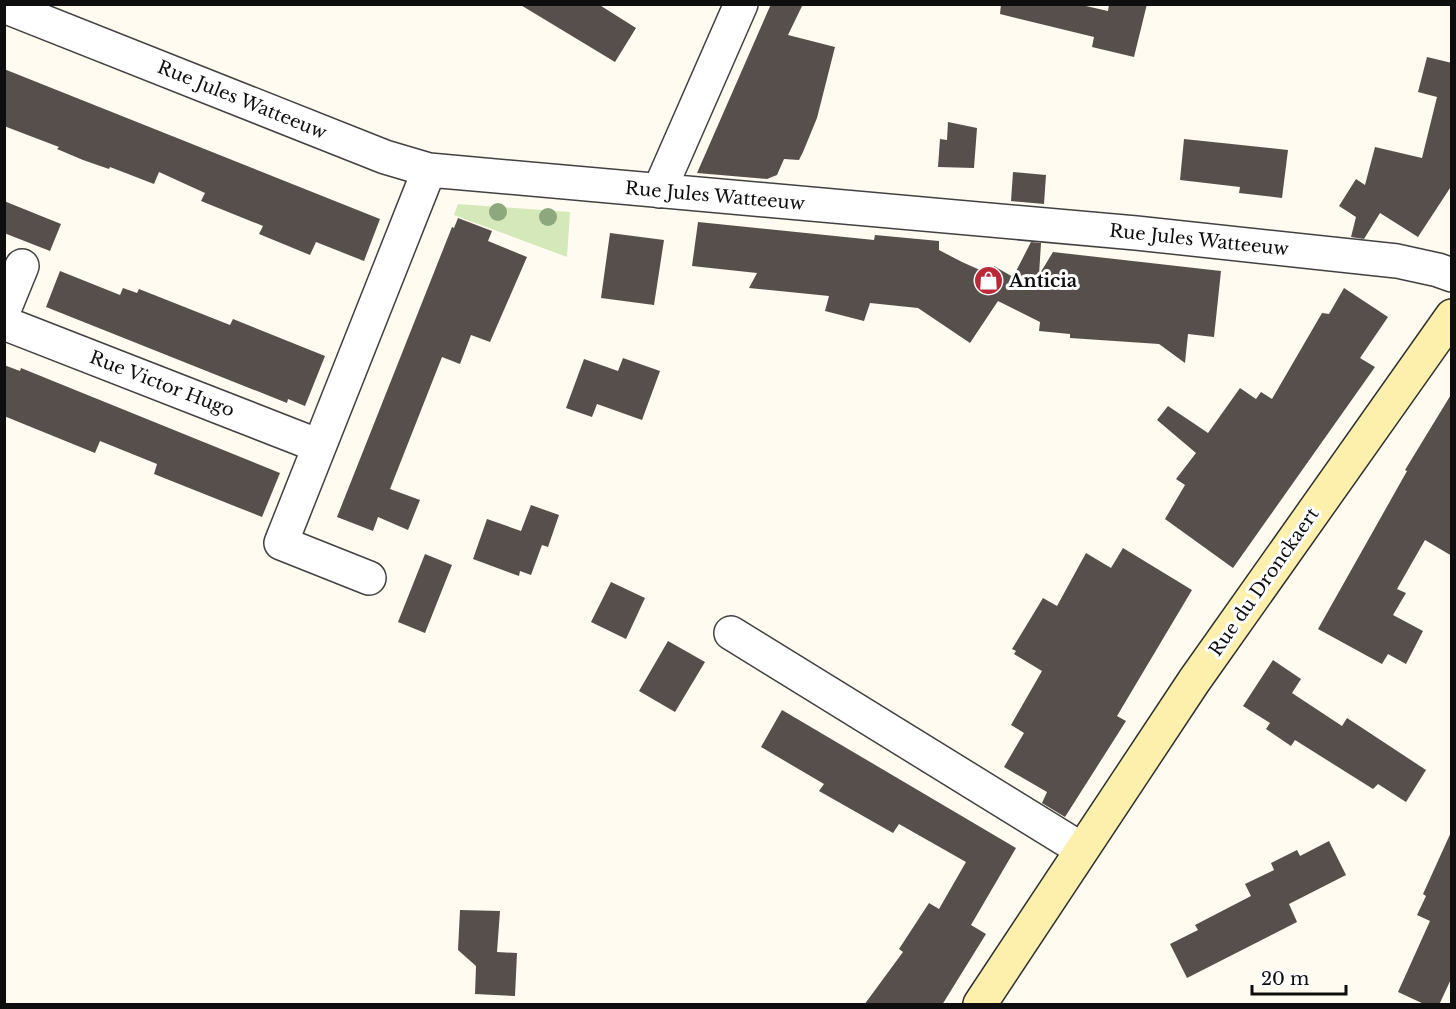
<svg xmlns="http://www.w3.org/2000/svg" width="1456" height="1009" font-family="'Libre Baskerville',serif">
<rect width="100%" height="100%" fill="#fffbf0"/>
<path fill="#d4e8ba" d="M458,204L570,212L567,257L454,215Z"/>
<path fill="#574f4b" d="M519,4H598L636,28L615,62Z
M771,4H803L788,35L835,47L817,118L803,152L799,160L784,159L777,175L767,179L697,173Z
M1001,4H1077L1108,11L1109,4H1147L1134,57L1092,47L1094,37L1000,14Z
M1427,57L1452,63V185L1418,237L1380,213L1364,239L1351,237L1356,217L1339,206L1356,179L1365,185L1375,147L1422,158L1437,97L1418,92Z
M4,69L380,219L364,261L316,242L310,255L259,234L263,226L201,201L205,193L159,172L154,184L110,167L109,169L83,160L57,149L59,147L4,126Z
M948,122L977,128L974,168L938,167L940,139L947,140Z
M1184,139L1288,150L1282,198L1239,193L1240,187L1180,180Z
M1013,172L1046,175L1044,204L1011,201Z
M4,201L61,224L50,251L4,233Z
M458,218L492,231L488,241L527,257L490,342L471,335L460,364L442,357L390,489L420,500L408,530L378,517L373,531L337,517L452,227L454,228Z
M698,222L874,240L875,235L939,241V250L962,262L989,274L994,266L1013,277L1031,242L1041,243L1039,275L1053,252L1221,271L1214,337L1188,334L1185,363L1159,344L1070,338V334L1039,331L1040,322L998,301L970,343L918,308L870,303L864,321L825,311L829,296L749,288L757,273L692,266Z
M610,233L664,240L654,305L601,298Z
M60,271L120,295L123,288L137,293L139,289L230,325L233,319L325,356L305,406L288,399L287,403L46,307Z
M1344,288L1388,317L1360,358L1375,367L1233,568L1165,519L1185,485L1176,479L1196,453L1157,420L1168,406L1208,433L1240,388L1256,399L1261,392L1272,399L1322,313L1329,314Z
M623,358L660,371L642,420L597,404L592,417L566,408L584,359L618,371Z
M4,365L20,371L21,368L53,381L280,473L262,517L154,474L157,464L100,441L95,453L4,416Z
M1452,393V556L1425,540L1397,589L1406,593L1393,615L1423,631L1406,664L1388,654L1382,664L1318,629L1407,471L1405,470Z
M531,505L559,515L548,547L542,545L531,575L520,571L519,576L473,559L487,519L521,531Z
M1123,548L1192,590L1117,716L1126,721L1065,817L1042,803L1047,792L1004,767L1024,733L1011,725L1042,671L1014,654L1016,651L1012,649L1043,598L1057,606L1086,553L1111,568Z
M425,554L452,565L425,633L398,622Z
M611,582L645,598L626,639L591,622Z
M668,641L705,662L675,712L639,691Z
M1273,660L1301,679L1292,693L1342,726L1347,718L1426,770L1406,802L1378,784L1373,789L1295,740L1291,746L1266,729L1270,723L1243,706Z
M782,710L1016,848L971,925L986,934L942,1005H864L903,952L899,949L929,903L939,909L966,862L899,824L893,833L819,791L824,784L761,747Z
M1452,830V977L1439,1005H1426L1398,992L1430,921L1417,915L1426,896L1423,894Z
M1329,841L1346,875L1289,904L1297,922L1187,978L1170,944L1198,930L1195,925L1251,896L1245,884L1274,870L1271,863L1297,850L1300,856Z
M460,910L500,911L497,952L517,953L515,996L475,994L476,966L458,950Z"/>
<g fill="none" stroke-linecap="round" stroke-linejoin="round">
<defs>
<path id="minor" d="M4,6L385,157L429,170L1136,233L1397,261L1438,270L1452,275
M659,191L741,4
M4,310L22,266
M4,323L319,446
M369,578L281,543L429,170
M731,633L1081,849"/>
<path id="secondary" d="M980,1004L1194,681L1452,316"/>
</defs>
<use href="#minor" stroke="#414141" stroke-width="36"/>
<use href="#secondary" stroke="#303030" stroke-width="36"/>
<use href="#minor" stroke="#fff" stroke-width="33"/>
<use href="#secondary" stroke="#fdf0ad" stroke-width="33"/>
</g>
<g fill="#8ea87e">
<circle cx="498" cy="212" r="9"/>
<circle cx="548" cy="217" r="9"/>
</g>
<defs>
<symbol id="shop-disc" viewBox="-11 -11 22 22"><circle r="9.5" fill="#bb2938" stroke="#fff"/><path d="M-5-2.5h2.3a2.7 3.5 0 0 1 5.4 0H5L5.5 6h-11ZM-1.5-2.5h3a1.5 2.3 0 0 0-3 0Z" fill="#fff"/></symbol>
</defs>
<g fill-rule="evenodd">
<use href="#shop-disc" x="972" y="264" width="33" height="33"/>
</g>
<g text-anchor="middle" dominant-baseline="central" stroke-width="6" stroke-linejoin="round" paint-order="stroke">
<g font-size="18" fill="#0e0e0e" stroke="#fff">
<text transform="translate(242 100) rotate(22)">Rue Jules Watteeuw</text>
<text transform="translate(715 196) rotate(5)">Rue Jules Watteeuw</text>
<text transform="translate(1199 240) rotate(6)">Rue Jules Watteeuw</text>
<text transform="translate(162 384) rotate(21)">Rue Victor Hugo</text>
<text transform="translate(1264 582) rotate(-55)">Rue du Dronckaert</text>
</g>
<g font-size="18" font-weight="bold" fill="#0e0e0e" stroke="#fff" text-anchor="start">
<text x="1009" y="281">Anticia</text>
</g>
</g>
<rect width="1456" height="1009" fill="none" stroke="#0e0e0e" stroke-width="12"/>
<path d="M1252 985v9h94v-9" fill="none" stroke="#0e0e0e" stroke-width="3"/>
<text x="1261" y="985" font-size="18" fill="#0e0e0e" stroke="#ffffff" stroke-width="4.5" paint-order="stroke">20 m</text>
</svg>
